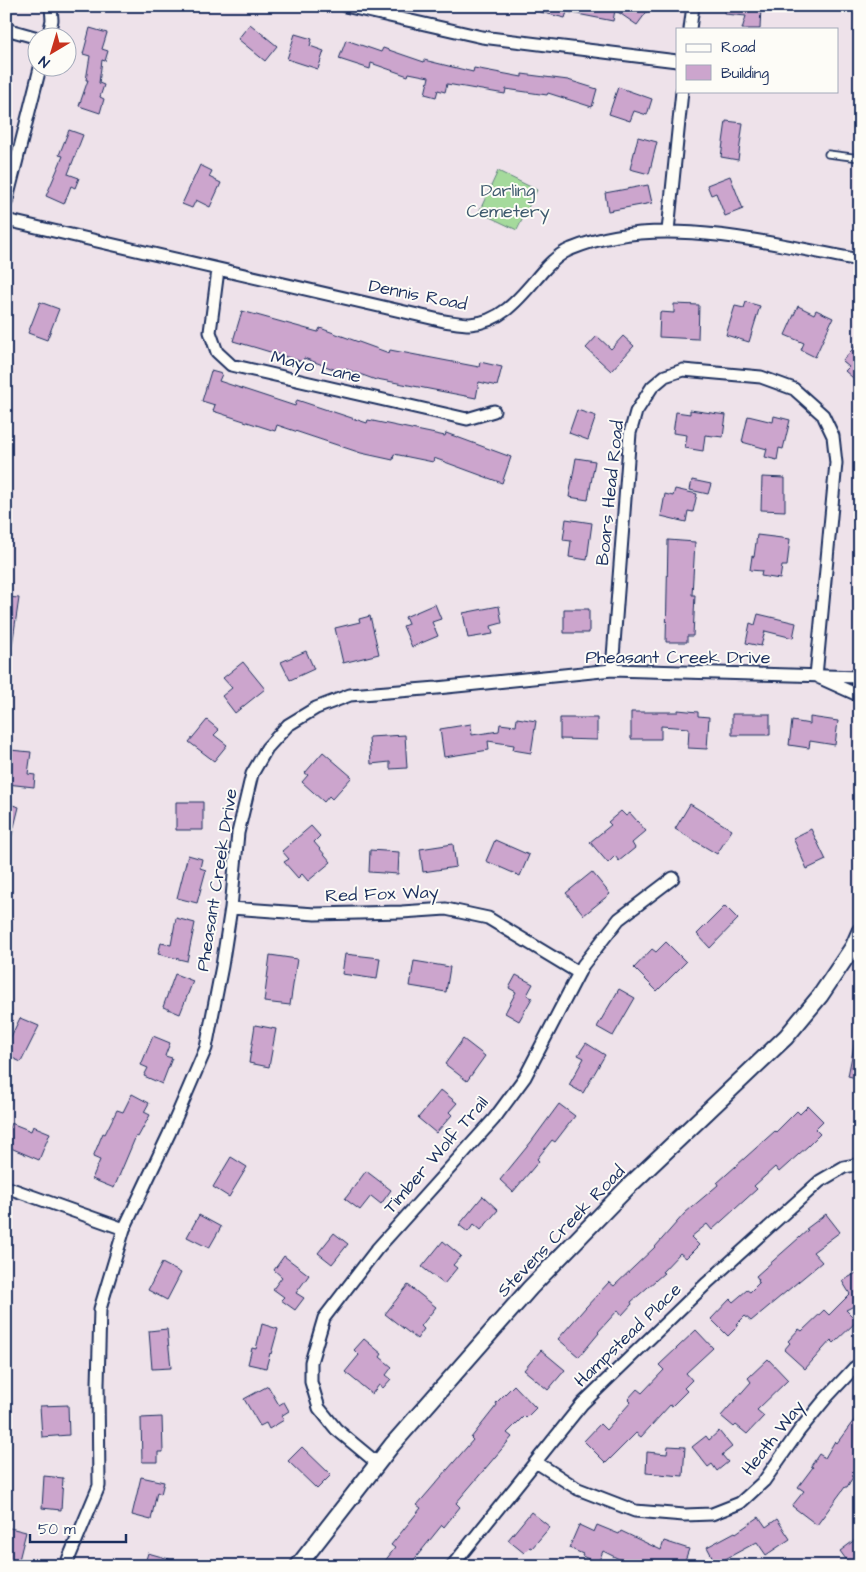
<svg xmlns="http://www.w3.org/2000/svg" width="866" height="1572" font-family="'Architects Daughter',sans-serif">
<rect width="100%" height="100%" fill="#eee2ea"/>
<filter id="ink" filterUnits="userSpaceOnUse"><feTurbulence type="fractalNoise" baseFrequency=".02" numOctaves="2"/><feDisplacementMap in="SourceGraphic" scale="10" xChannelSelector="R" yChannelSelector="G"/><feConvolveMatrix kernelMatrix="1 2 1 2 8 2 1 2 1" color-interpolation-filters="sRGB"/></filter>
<g filter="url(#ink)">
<path fill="#a5da9c" stroke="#60847d" d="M498,171L537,190L517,230L479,212Z"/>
<path fill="#cca5cd" stroke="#1b2f5e" d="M532,6H651L637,25L615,10L613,21L567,12L565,18L532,10Z
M725,6H761L760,29H742L746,16L725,14Z
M250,24L277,46L265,61L238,39Z
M90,28L107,33L102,49L108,51L105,61L102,60L99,83L104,85L100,97L104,99L100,113L79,106L88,80H86L90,56L83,54Z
M295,34L312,39L310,46L324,51L318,69L287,59Z
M346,40L381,52L383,48L424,62V60L473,72L474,68L522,77V74L568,80L597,89L592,107L548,93L547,95L506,89L505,94L447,84L445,92L438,90L436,97L425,94L429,77L409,73L408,76L371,63L370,69L339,59Z
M618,87L652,99L647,115L634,111L630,121L609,114Z
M726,121L743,123L738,160L721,157Z
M69,130L83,135L68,174L79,178L75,188L71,186L64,204L46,196L63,156L59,155Z
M638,137L657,142L649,174L630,169Z
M200,165L212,171L209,177L221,183L210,207L196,200L192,208L182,204Z
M730,176L743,209L725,216L716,193L711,195L707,185Z
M648,185L652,203L608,211L605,193Z
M40,302L59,309L47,340L28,333Z
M746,302L760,306L749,342L726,335L735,306L744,308Z
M674,304L699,305L698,339L659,337L660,312L674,313Z
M798,306L814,314L816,310L833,318L815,357L801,350L804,343L785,335Z
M242,311L318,332L320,328L389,353L390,350L479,367L480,362L502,367L497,386L479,382L476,398L377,379L376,380L346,369L344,373L304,358L303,362L257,348L233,341Z
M597,336L611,349L623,336L634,346L611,371L586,348Z
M860,341V384L845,371L849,367L842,361Z
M211,371L222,374L219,381L295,406L297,400L367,423L368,420L445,436L446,433L511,457L502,483L434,458L433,462L394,454L393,460L361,453L277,425L275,431L213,411L215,405L202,401Z
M577,410L596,416L588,440L569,433Z
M690,410L726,415L723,437L705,435L703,451L685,448L687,435L673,433L676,412L690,414Z
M748,416L773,422L774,416L790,420L783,449L779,448L777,460L765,457L767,449L742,442Z
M576,458L595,461L588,500L569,497Z
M762,477L785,478V511L761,510Z
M692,480L711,484L708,494L690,490Z
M675,489L697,494L693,512L688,511L686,522L661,516L665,494L673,496Z
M566,519L592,523L587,560L569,557L571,541L563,540Z
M757,535L790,539L787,566H782L780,579L761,576L762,571L750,570L752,556L754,557Z
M668,540L695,542L692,595H695L693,636H687V642H666Z
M6,597L19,598L12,646H6Z
M435,604L441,619L432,622L438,636L412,647L403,626L408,624L405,617Z
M499,606L502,623L491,626L493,634L468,638L463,613Z
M564,609H589V633H564Z
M758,614L796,623L793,638L765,631L761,646L746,643L750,623L755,625Z
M370,616L379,654L343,663L335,628L360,622L359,619Z
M306,651L314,669L290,680L281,662Z
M243,662L265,689L235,713L222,696L232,688L223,678Z
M678,710L698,712V716L709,717L707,749L688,748L689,728L661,726V739H631V712H678Z
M732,714H770V735H732Z
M810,717L838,721L835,745L810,741L809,748L789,745L792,721L810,724Z
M517,718L536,721L531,753L513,750L514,745L488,741L489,750L444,757L440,729L471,724L472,735L499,731L500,724L516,726Z
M560,718H597V740L560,739Z
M207,720L219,730L214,735L227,745L214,761L189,742Z
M405,735L407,768L390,769V762L371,764L369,737Z
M10,750L31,752L28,774L35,775L34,787L7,784Z
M323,752L352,777L332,799L329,796L324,802L302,782L308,775L305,773Z
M176,802H203V830H176Z
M6,803L19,807L10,843H6Z
M690,804L732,830L717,854L675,829Z
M621,811L626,816L630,813L646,831L632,843L635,848L619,861L615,856L608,863L590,842L611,825L608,822Z
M311,826L320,836L314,842L331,862L308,881L302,874L298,878L284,862L289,859L282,851Z
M811,829L826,860L807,869L793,838Z
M495,840L529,855L520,876L486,861Z
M453,844L456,867L423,872L420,849Z
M370,850L399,852L398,874L369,872Z
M188,855L202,859L200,868L206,870L197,903L177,898Z
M592,872L610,894L584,915L566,893Z
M725,906L738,919L710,948L697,934Z
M176,918L195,923L187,961L158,954L161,943L171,945Z
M666,942L686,962L657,991L634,968L652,949L656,952Z
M345,954L380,958L377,979L342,974Z
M270,955L297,959L290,1005L264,1002Z
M414,961L450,967L446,992L410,986Z
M175,974L193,981L180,1014L163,1007Z
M516,975L533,984L527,995L532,998L519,1021L505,1013L516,992L509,988Z
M619,989L635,998L613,1036L597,1027Z
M20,1018L39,1026L21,1062L6,1055V1047Z
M255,1025L276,1029L269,1067L249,1063Z
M153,1036L170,1043L165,1056L172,1058L162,1084L144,1076L148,1068L141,1065Z
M463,1039L485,1056L467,1081L445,1064Z
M855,1041H860V1079L848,1076Z
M586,1043L605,1055L583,1093L569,1085L584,1058L578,1055Z
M441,1090L457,1103L449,1112L452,1115L436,1133L418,1118Z
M132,1094L149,1103L144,1112L150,1115L138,1137L136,1136L114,1188L92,1179L100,1160L93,1157L103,1133L105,1134L117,1110L123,1112Z
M559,1104L575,1116L555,1142L552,1140L537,1159L539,1161L513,1192L500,1180L531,1142Z
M808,1106L823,1121L815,1129L820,1134L808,1146L779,1172L775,1167L754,1186L757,1189L712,1230L707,1224L691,1237L699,1245L686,1258L680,1253L662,1272L664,1273L631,1302L632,1304L622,1315L618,1310L598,1332L599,1333L579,1357L558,1339L586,1307L609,1282L614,1286L655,1247L685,1213L718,1185L717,1183L775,1131L776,1132L797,1111L800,1114Z
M11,1123L31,1131L33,1126L50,1133L39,1160L6,1146V1136Z
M231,1157L247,1167L229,1197L213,1187Z
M366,1171L391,1190L381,1204L371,1196L360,1210L345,1199Z
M483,1196L498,1210L481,1230L474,1224L468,1232L459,1225Z
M826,1214L840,1232L813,1252L822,1262L751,1321L745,1316L736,1325L738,1326L728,1336L711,1319L730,1299L733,1302L747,1290L750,1292L759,1283L758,1281L759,1280L756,1276L808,1230L806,1229Z
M199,1215L221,1227L209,1248L187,1237Z
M334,1233L348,1244L332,1264L318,1253Z
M443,1241L461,1256L453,1265L457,1268L444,1284L422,1267Z
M284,1256L309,1275L296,1293L304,1298L295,1310L281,1300L284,1297L273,1289L282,1277L274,1270Z
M162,1263L181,1273L167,1300L148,1290Z
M860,1271V1311L856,1305L846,1310L857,1321L834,1343L831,1340L805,1369L784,1350L790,1343L788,1341L799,1329L802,1331L824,1310L829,1315L850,1294L842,1281Z
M408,1285L436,1307L421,1326L424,1329L417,1339L385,1314Z
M262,1324L278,1329L271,1354L270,1353L266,1368L248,1364L252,1348L256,1349Z
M167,1329L171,1368L152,1369L149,1331Z
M696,1330L713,1348L686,1373L692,1380L684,1388L687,1391L672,1406L670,1405L641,1437L636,1433L606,1463L584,1441L600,1424L606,1430L631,1402L628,1399L637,1389L642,1393L664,1370L659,1365Z
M364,1339L382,1354L380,1357L392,1367L386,1375L391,1379L383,1388L379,1385L372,1394L345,1372L359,1355L354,1350Z
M541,1350L565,1370L548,1390L524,1370Z
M768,1359L788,1380L757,1410L764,1416L747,1434L736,1425L734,1427L721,1416L751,1382L748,1378Z
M514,1385L536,1408L526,1418L524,1416L507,1433L512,1437L456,1503L460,1507L444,1527L442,1525L409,1566H381L395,1548L391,1545L421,1508L417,1505L473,1440L471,1438L497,1405L496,1403Z
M268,1386L279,1405L284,1402L289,1411L281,1416L284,1420L269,1429L266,1423L260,1426L244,1399Z
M68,1405L69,1435L42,1437L40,1406Z
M860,1412V1462L851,1476L853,1477L847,1487H845L817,1525L792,1506L804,1491L798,1487L813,1467L811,1466L819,1454L825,1458L835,1441L837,1443Z
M162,1417L163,1452H158V1462H142L141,1418Z
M719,1431L732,1447L722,1455L728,1462L717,1471L712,1464L708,1467L692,1447L706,1436L709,1440Z
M668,1446L685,1447L683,1476L646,1473L647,1452L667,1454Z
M302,1447L331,1475L317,1489L288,1461Z
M44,1476L63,1478L61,1510L42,1508Z
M141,1477L164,1482L161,1494L157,1492L151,1520L132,1515Z
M531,1512L550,1527L532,1548L530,1547L524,1553L508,1540Z
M759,1517L766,1527L777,1519L790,1539L766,1555L757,1542L716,1564L707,1547L735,1532L736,1533Z
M579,1525L594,1532L597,1525L619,1534L621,1531L661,1550L664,1541L689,1549L683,1566H661L646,1561L644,1566H633L603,1551L598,1563L582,1556L583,1554L569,1548Z
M6,1527L26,1532L18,1564L6,1560Z
M860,1536V1566H851L840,1551Z
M148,1553L183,1563L182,1566H144Z"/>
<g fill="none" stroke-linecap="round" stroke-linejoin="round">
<defs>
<path id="lane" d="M828,154L860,158"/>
<path id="street" d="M345,6L482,37L677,61
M6,29L38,38
M690,29L693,6
M48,38L52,20L51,6
M6,203L40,68
M6,220L444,321C452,322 462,324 470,324C503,322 522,295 542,272C549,264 560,253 571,249C658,212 771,244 860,260
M668,231L682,91
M218,270L210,332L217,352L231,365L467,419L494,411
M612,670L630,433L636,412L652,387L665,376L683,370L761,377L794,389L823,415L833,436L836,463L816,676
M820,678L860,696
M231,908L315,914L402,912L446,909L488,918L579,973
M6,1187L124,1229
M536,1462L578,1489L635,1511L684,1515L712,1514L740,1503L764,1481L799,1431L826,1398L854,1368L860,1364
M377,1463L336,1429L319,1408L311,1382V1362L324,1318L377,1249L494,1119L525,1077L583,965L619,919L673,878
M68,1560L99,1486L98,1384L100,1309L124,1229L169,1134L206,1048L222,966L231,908L238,833L252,774L267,748L288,725L316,708L350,695L437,688L612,670L860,677
M452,1566L582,1404L707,1283L820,1181L844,1167L860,1164"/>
<path id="secondary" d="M298,1566L392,1445L530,1288L627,1188L786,1037L820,996L853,947L860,931"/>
</defs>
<use href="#lane" stroke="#1b2f5e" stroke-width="9"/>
<use href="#street" stroke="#1b2f5e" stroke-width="15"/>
<use href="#secondary" stroke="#1b2f5e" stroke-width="19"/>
<use href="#lane" stroke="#fdfcf7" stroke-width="5.5"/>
<use href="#street" stroke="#fdfcf7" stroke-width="11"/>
<use href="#secondary" stroke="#fdfcf7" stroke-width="15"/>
</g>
</g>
<g text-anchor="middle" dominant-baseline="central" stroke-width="4" stroke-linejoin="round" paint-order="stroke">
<g font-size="18" fill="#3e5a6e" stroke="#fdfcf7">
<text x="508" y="190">Darling<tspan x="508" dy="21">Cemetery</tspan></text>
</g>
<g font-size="18" fill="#1b2f5e" stroke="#fdfcf7">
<text transform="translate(418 295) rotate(11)">Dennis Road</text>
<text transform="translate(316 367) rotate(13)">Mayo Lane</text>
<text transform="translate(610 493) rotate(-84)">Boars Head Road</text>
<text x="678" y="657">Pheasant Creek Drive</text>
<text transform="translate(217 880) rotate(-81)">Pheasant Creek Drive</text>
<text transform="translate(382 894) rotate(-2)">Red Fox Way</text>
<text transform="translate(436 1155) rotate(-49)">Timber Wolf Trail</text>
<text transform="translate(561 1231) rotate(-46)">Stevens Creek Road</text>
<text transform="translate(628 1335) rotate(-44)">Hampstead Place</text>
<text transform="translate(773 1438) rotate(-52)">Heath Way</text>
</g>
</g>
<rect width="866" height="1572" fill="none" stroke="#fdfcf7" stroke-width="25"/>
<rect x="12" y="12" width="841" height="1547" fill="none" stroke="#1b2f5e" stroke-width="2" filter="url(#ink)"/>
<rect x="676" y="28" width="162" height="65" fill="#fdfcf7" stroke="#a3aaba"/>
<rect x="686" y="44" width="25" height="8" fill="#fdfcf7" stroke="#a3aaba"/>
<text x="721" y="52" font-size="15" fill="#1b2f5e">Road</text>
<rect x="686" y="65" width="25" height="15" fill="#cca5cd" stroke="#a3aaba"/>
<text x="721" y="78" font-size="15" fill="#1b2f5e">Building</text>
<g transform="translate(52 52) rotate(218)"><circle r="24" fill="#fdfcf7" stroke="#a3aaba"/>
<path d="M0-4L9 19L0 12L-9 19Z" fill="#c8321e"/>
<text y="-8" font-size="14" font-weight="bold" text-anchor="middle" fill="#1b2f5e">N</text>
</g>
<path d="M30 1534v8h96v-8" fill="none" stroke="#1b2f5e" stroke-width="2.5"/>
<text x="38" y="1534" font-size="15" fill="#1b2f5e" stroke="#fdfcf7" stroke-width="4" paint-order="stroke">50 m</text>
</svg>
